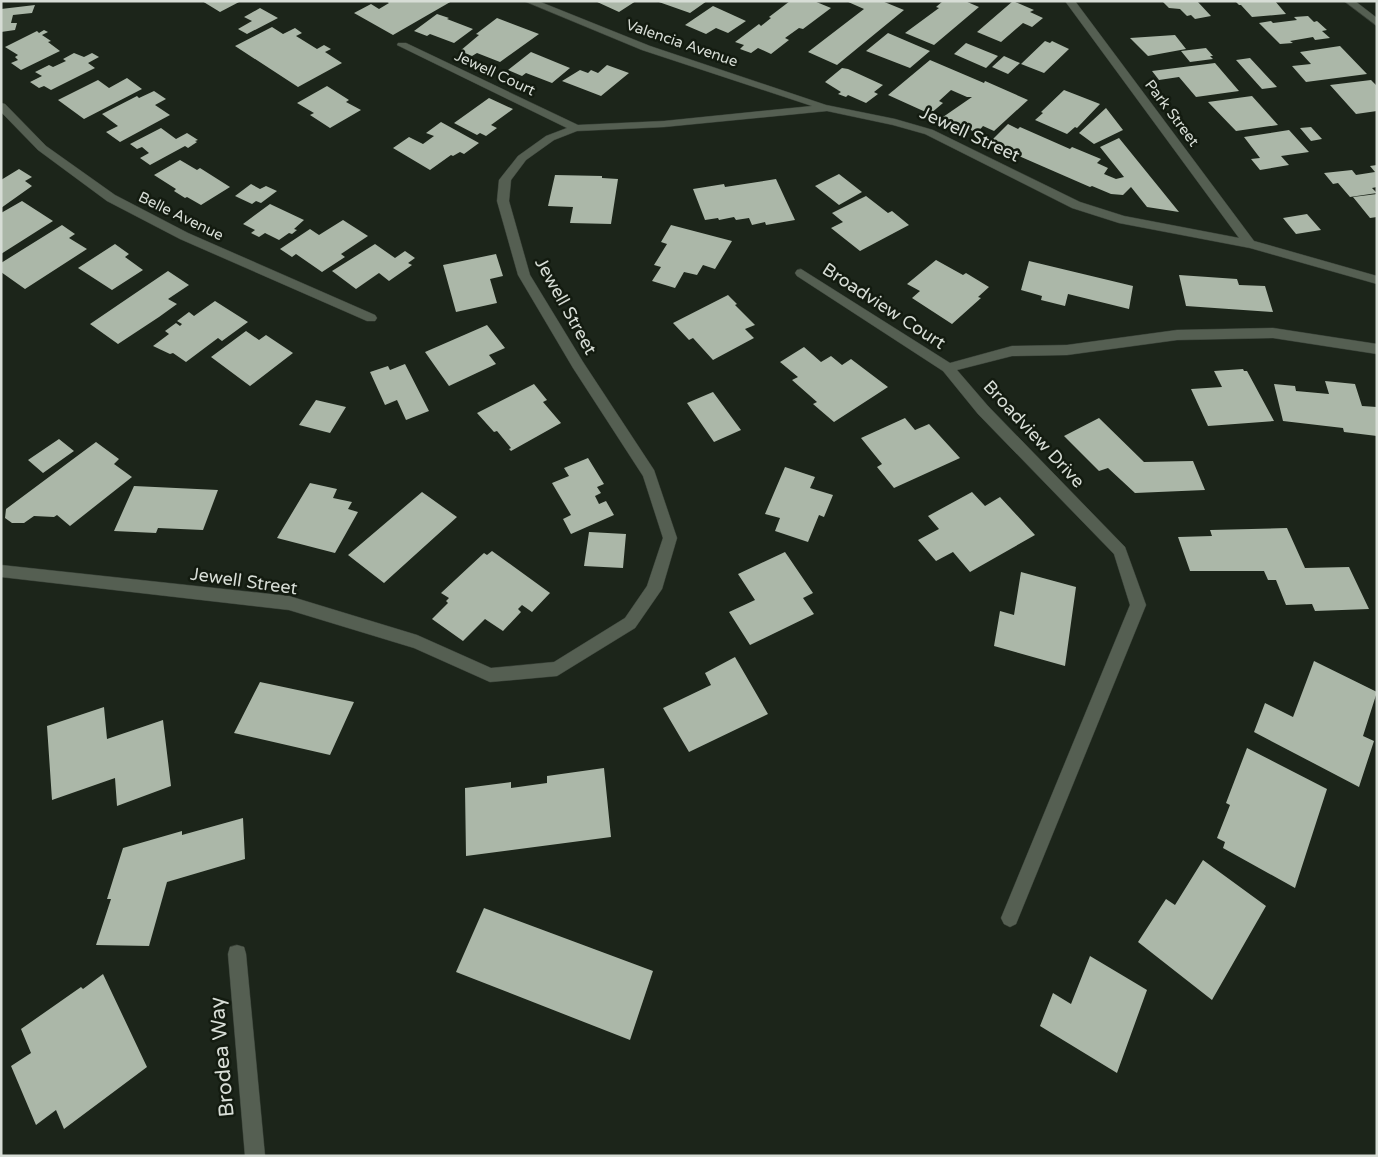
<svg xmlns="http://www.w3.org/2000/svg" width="1378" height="1157" font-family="'Varela Round',sans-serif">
<rect width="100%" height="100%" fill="#1c251a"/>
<path fill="#abb7a8" d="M202,1H241L220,12Z
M386,1H452L393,35L354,13L371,4L379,9L389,3Z
M595,1H636L619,12Z
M656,1H707L690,13Z
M790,1H814L831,8L803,29L799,28L785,38L789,40L771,54L758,48L751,53L740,49L744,45L735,42L759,24L761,26L771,18L769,17Z
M846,1H882L904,10L837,65L808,52L864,9Z
M943,1H965L979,7L934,45L905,33L939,8L936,7Z
M1013,1L1034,10L1030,12L1043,18L1032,27L1023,23L1001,42L977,32Z
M1162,1H1197L1211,16L1195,19L1191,15L1187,16L1180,9L1169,8Z
M1235,1H1275L1286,14L1252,17L1241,5H1239Z
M35,5L32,13L13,15L11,23H17L15,30L1,32V9Z
M713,6L746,21L728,33L716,28L706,34L685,25Z
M260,8L278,18L247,34L238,29L252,21L244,17Z
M437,14L449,18L447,19L473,29L454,43L430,34L427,36L414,31Z
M1308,16L1314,22L1317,21L1327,30L1322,31L1330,38L1315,40L1313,37L1290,41L1293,43L1280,44L1259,23L1271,21L1273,23L1297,20L1294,17Z
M497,18L539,34L500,62L477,53L472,56L460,51L479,35L476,34Z
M272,27L283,34L295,28L302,33L296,36L317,49L324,45L331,49L325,52L342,63L298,87L235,46Z
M44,30L48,32L42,35L51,41L48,42L60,51L21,70L11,63L18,60L15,57L18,55L5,47L37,31L39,33Z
M888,33L930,51L910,68L866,51Z
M1175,35L1186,49L1148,56L1130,38Z
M1045,41L1050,43L1052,41L1069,49L1044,73L1021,64Z
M966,43L998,56L986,68L954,54Z
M1340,46L1367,74L1306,82L1292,66L1311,64L1300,52Z
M1206,48L1213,56H1210L1213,59L1190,62L1181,51Z
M531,52L570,68L552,83L526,73L522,76L508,70Z
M74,53L84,57L92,53L99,57L88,63L95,68L51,90L44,86L39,88L30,82L42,76L35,72L49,65L53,67L66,61L63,59Z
M1004,56L1020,63L1008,74L992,67Z
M1250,58L1277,87L1262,89L1236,60Z
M930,60L984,83L985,81L1028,100L994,131L983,126L977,133L943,117L972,97H967L951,90L939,101L943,103L930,114L888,95Z
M1215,63L1239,91L1196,97L1179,77L1159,80L1152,71Z
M607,65L629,73L601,96L562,81L580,70L588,73L591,70L598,73Z
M842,68L848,69L883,85L874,92L878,94L866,103L848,95L846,97L838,94L841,92L825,82Z
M127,78L142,89L84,119L58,100L98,80L109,88Z
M1371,80L1377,86V111L1356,114L1330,85Z
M327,86L349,100L346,102L361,110L330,128L310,115L314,113L297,103Z
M1064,90L1100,104L1077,128L1075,127L1067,134L1035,120L1043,113L1041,112Z
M154,91L166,99L155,105L170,115L120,142L106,132L118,126L102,114L137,96L139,98Z
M1252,96L1278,125L1236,131L1208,102Z
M489,98L513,109L491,125L497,128L486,136L480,133L477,135L454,123Z
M1106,108L1123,130L1094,144L1079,133Z
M441,122L479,143L464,154L460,152L453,156L451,155L430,170L393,148L409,137L423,144L434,136L426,133Z
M1008,124L1018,129L1020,127L1070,149L1072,147L1101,159L1097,163L1108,168L1104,174L1116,179L1124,177L1100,147L1119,138L1179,212L1147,207L1131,187L1123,195L1111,194L1092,186L1090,187L989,143Z
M1311,127L1322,139L1311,141L1300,128Z
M161,128L176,139L187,133L198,140L195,141L197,142L188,148L185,146L150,165L140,158L149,153L142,147L137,149L130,144Z
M1289,130L1309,152L1281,156L1289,165L1260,170L1251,159L1260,158L1244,137Z
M180,160L197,170L200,168L230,187L201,205L187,197L185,198L174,191L176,189L154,175Z
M1377,165V187L1372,188L1377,193L1350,197L1338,183L1333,184L1324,173L1352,170L1356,175L1375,172L1370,166Z
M19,169L32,177L25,181L32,186L1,208V180Z
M839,174L862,192L839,205L815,186Z
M555,175L602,176V178L618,179L611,224L570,223L573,207L548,206Z
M776,179L795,220L766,225L765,222L752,225L749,218L736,220L734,217L719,220L718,218L705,220L693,189L724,184L725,187Z
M251,184L260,189L266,186L277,191L261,203L256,201L252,204L235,196Z
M1377,194V217L1370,218L1353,197Z
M866,196L888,213L892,211L909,225L860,251L831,228L843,222L832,213Z
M22,201L53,221L1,254V213Z
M270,204L304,220L294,229L297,230L292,234L289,233L279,240L265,233L259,237L251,233L255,230L243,224Z
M1307,214L1321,230L1296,234L1283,218Z
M343,220L368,236L341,254L345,257L322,272L296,254L292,257L280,249L310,229L319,235Z
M62,225L75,234L69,238L87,249L25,289L1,272V263Z
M671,225L732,241L715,269L703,265L697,275L684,272L675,288L652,281L661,267L654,265L667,244L661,242Z
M115,244L129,254L125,257L143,270L112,290L78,268Z
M375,244L395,258L405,251L415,258L408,263L412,265L389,281L379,273L356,289L332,271Z
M496,254L503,276L490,279L497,303L456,312L443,265Z
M936,260L963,275L966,273L989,287L978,297L981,298L952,324L912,298L920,291L907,284Z
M1029,261L1133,286L1129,309L1068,294L1065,306L1041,300L1042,296L1021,290Z
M168,271L189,285L168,299L177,304L159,317L118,344L90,324Z
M1179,275L1237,279L1239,285L1265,286L1273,312L1186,306Z
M728,295L737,304L735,305L755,325L745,329L754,338L713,360L693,338L689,340L673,323Z
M215,301L248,322L222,341L218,338L186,362L173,353L170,354L153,346L169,334L165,331L176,323L180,326L182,324L177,321L189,312L194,316Z
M487,325L505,348L489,355L496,364L449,386L425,352Z
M246,331L259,340L266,335L293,353L250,386L211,357Z
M804,347L821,362L831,356L842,365L851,359L888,387L834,422L813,404L817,402L792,380L798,377L780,362Z
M405,364L429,411L406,420L397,400L385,405L370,372L388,366L390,370Z
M1243,369L1244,371H1247L1274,421L1208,426L1191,389L1222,387L1214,371Z
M1325,381L1355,384L1362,406L1377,407V436L1344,432L1343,428L1283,421L1274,384L1295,386L1296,391L1329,394Z
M534,384L547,400L543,402L561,423L511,451L509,449L511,448L497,431L494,432L477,413Z
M713,392L741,430L714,442L687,403Z
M316,400L346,407L330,433L299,425Z
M905,418L915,430L929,424L960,458L894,488L877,467L882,464L861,438Z
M1099,418L1144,462L1193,461L1205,490L1135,493L1108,468L1099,471L1064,436Z
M59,439L74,451L43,473L28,460Z
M96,442L119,459L114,464L132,477L70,526L57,515L54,517L34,516L24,523H12L5,518L6,509Z
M588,458L604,484L597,487L601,493L595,496L599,504L606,501L614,515L571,534L563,519L571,515L552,483L569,476L564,468Z
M785,467L815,477L810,488L833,495L824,517L819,515L808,542L775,531L780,518L765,514Z
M310,483L337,489L333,498L352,502L348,509L358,512L335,553L277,538Z
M134,486L218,490L203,530L158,528L156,533L114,531Z
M422,492L457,517L384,583L348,555Z
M972,492L985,506L1000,497L1035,535L970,572L953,552L936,561L918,540L939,529L928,516Z
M1287,528L1305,568L1349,567L1369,609L1315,611L1312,604L1286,605L1276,580H1268L1264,571H1190L1178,537L1212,536L1210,530Z
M589,532L626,534L623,568L584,566Z
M492,551L550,593L532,612L522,605L518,609L521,612L503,631L485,619L463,641L432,619L448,603L446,601L449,598L441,593L484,553L487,555Z
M785,552L813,593L803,598L814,614L750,645L729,612L755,600L738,574Z
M1021,572L1076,587L1065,666L994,646L1000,611L1014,615Z
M735,657L768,714L689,752L663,708L711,685L705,673Z
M1314,661L1377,692L1363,736L1374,741L1359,787L1254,732L1265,703L1293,717Z
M260,682L354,702L330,755L234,733Z
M104,707L107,739L163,720L171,786L117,806L115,778L52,800L47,726Z
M1247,748L1327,789L1295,888L1223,848L1225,842L1217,838L1230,805L1226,803Z
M604,768L611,837L466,856L465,788L511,782V788L547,783V776Z
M243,818L245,859L167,882L149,946L96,945L111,899H107L123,848L182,831V835Z
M1203,860L1266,906L1212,1000L1138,942L1166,899L1175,905Z
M484,908L653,971L630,1040L456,972Z
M1090,956L1147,990L1117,1073L1040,1026L1053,993L1071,1004Z
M103,974L147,1067L64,1129L56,1110L36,1125L11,1066L31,1053L21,1029L81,987L83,989Z"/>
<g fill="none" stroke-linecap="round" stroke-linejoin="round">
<defs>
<path id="street" d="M524,1H538L650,46L826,105L895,119L933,130L1080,202L1124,216L1239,238L1065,1H1075L1254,241L1377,276V284L1250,248L1119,223L1072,208L925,134L893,125L827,111L664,127L577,131L554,140L526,160L511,180L509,201L530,275L583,362L654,470L677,538L662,589L635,628L557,676L490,682L414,648L289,610L1,577V565L289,596L417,635L491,668L554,662L625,618L647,586L663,538L643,476L573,368L518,275L497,201L499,180L518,156L546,136L567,128L397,45L398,43H406L578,125L664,121L812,106L642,50Z
M1344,1H1355L1377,18V26Z
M1,103L5,104L46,146L115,195L188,233L375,315L377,318L375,321H367L180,239L107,201L38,150L1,112Z
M801,269L950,363L1012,346L1067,345L1177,330L1273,328L1377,344V354L1273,338L1177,340L1067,355L1012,356L957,370L988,406L1125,547L1146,605L1016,924L1010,927L1004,924L1001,918L1130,605L1114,554L978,414L943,371L797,276L795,273L797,270Z
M237,945L244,947L246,954L265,1156H245L228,954L230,947Z"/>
</defs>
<use href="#street" stroke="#384037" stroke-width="1"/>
<use href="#street" fill="#555f52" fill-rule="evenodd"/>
</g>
<g text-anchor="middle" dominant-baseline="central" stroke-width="5" stroke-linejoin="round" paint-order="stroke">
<g font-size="15" fill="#d7ddd6" stroke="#131b10">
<text transform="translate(682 43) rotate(19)">Valencia Avenue</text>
<text transform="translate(495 73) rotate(25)">Jewell Court</text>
<text transform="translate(1172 113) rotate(53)">Park Street</text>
<text transform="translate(181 216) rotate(26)">Belle Avenue</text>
</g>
<g font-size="18" fill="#d7ddd6" stroke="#131b10">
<text transform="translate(970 134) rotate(25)">Jewell Street</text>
<text transform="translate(566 306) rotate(61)">Jewell Street</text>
<text transform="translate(884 306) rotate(33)">Broadview Court</text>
<text transform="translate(1034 434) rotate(47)">Broadview Drive</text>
<text transform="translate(244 581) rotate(8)">Jewell Street</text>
</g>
<g font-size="21" fill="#d7ddd6" stroke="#131b10">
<text transform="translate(222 1057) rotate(-95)">Brodea Way</text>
</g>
</g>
<rect width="1378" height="1157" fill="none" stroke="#d7ddd6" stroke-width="5"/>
</svg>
